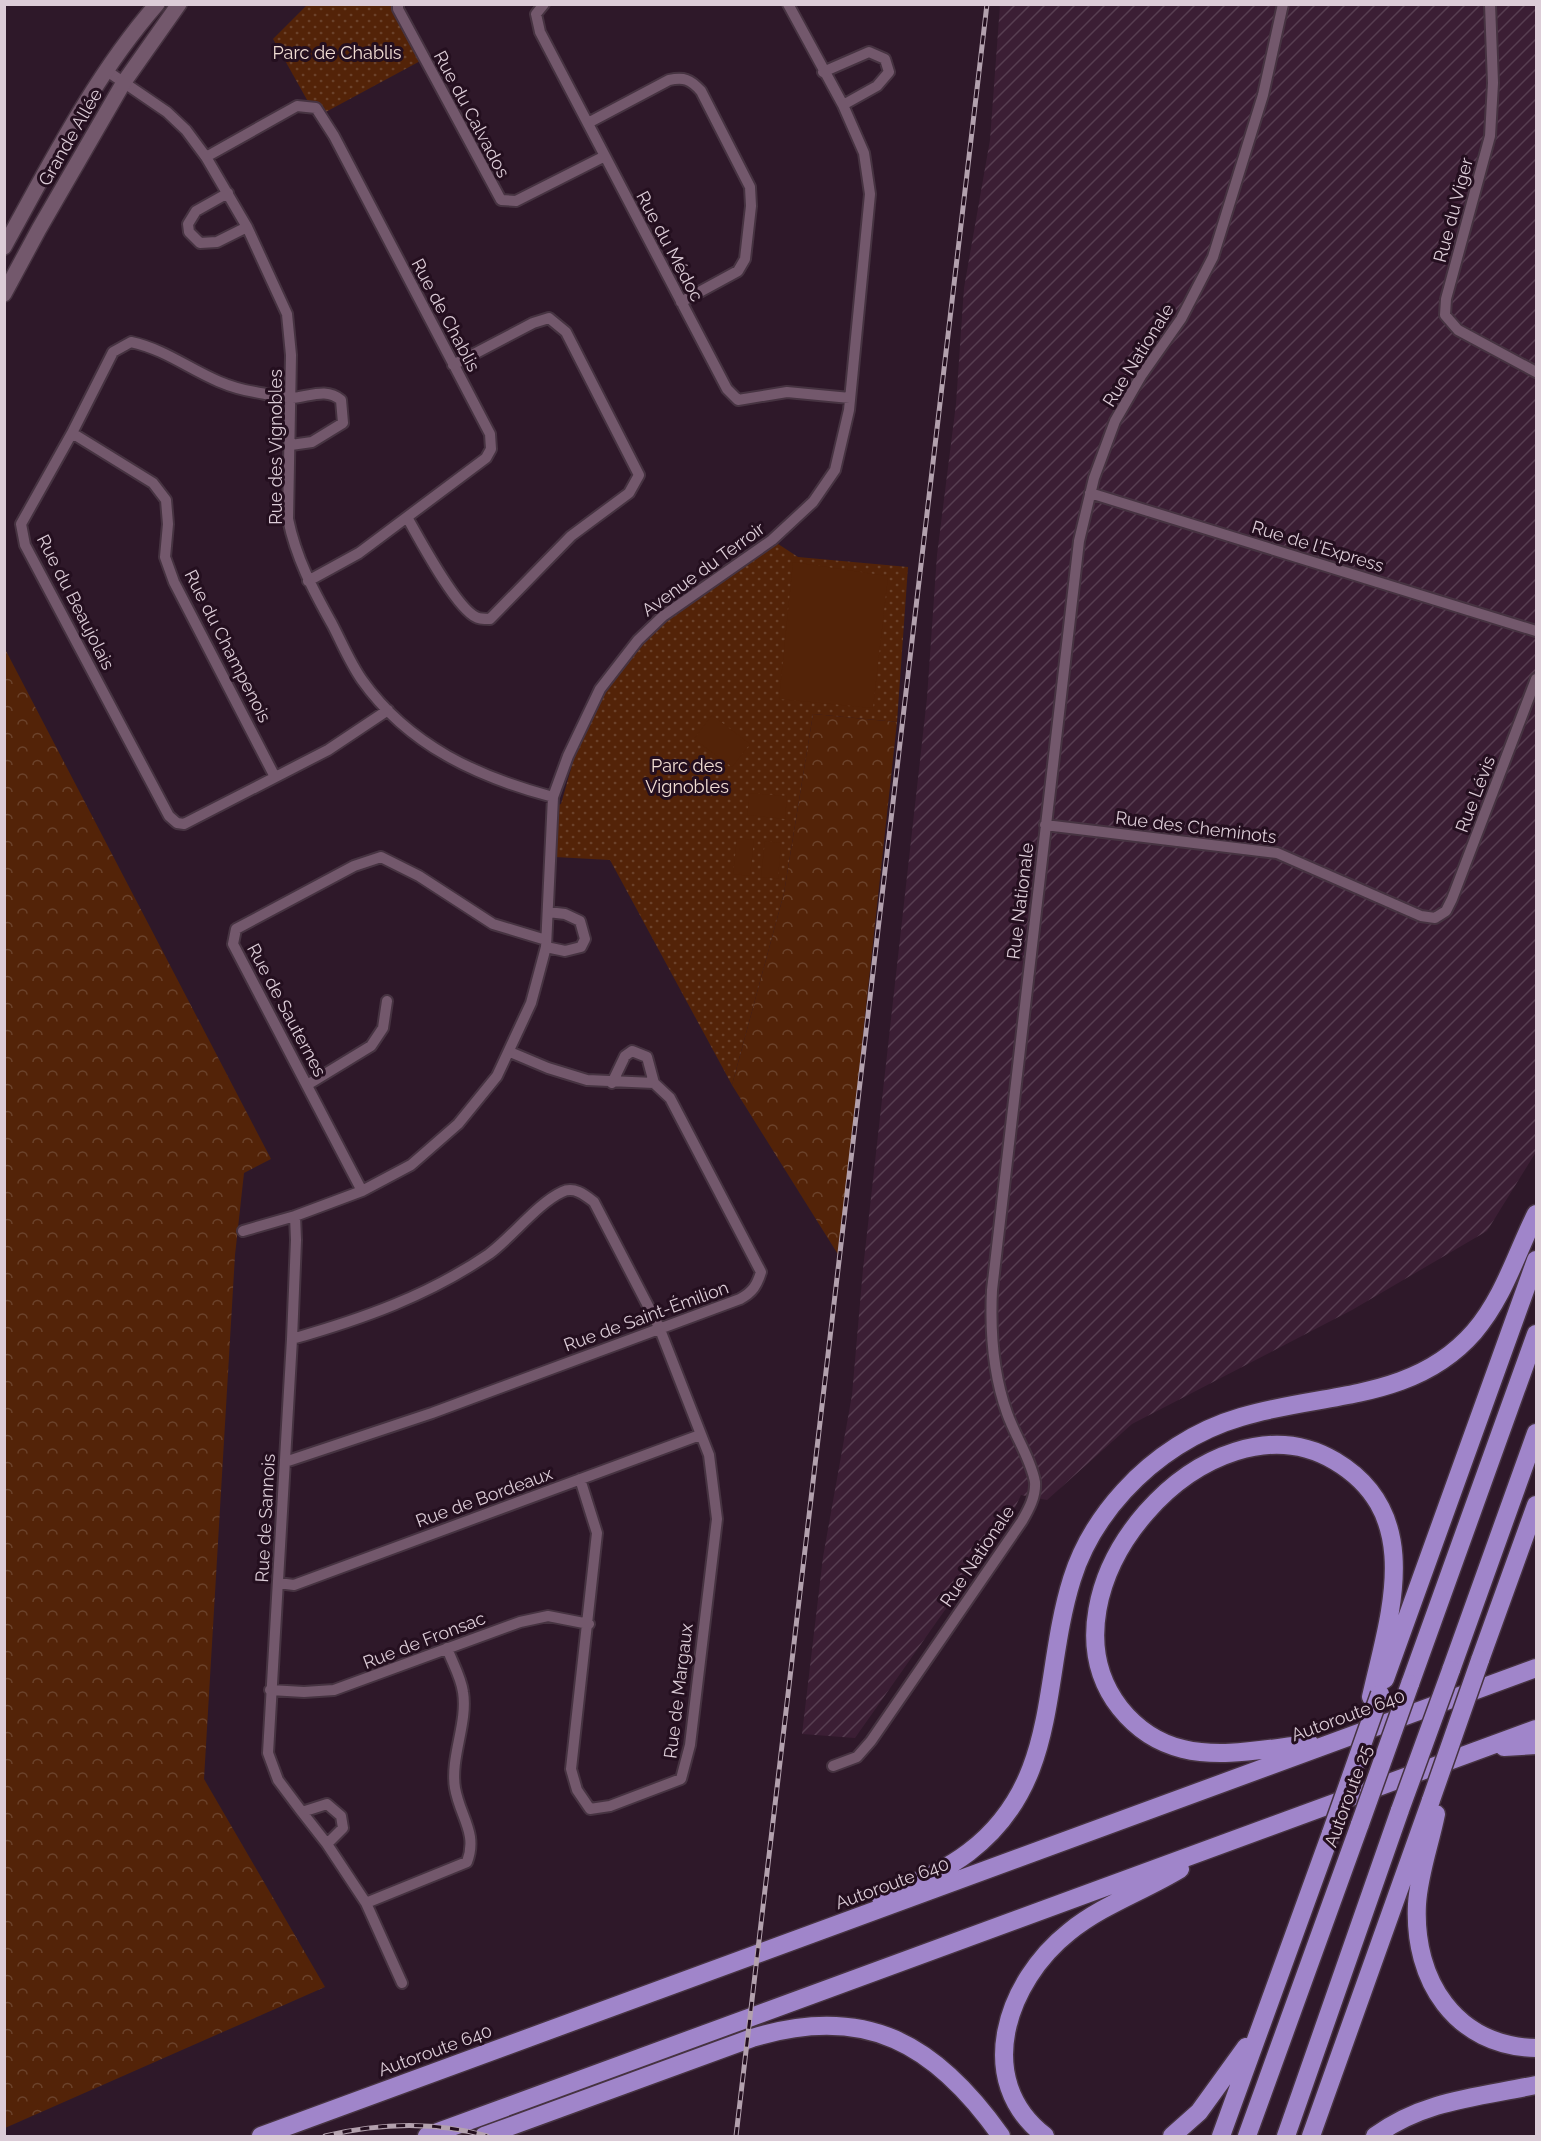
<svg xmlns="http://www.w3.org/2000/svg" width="1541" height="2141" font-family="Raleway,sans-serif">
<defs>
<pattern id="industrial-furrows" width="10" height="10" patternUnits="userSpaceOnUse" patternTransform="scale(1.5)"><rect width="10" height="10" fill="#3b1e34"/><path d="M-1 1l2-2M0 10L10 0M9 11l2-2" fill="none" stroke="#573e51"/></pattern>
<pattern id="forest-crowns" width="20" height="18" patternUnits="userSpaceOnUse" patternTransform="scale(1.5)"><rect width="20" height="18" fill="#532308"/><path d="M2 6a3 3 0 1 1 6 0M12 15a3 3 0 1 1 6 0" fill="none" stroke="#6b422b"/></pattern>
<pattern id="park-dots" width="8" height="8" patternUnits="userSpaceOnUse" patternTransform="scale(1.5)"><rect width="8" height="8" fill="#532308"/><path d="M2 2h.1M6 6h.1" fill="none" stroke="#6b422b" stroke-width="1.8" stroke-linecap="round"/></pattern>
</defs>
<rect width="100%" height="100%" fill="#2e1829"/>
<path fill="url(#industrial-furrows)" d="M1000,5H1536V1152L1487,1231L1352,1310L1132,1424L1047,1500L1021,1495L1011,1516L855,1738L802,1734L823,1557L852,1395L863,1269L927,698L937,555L956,404L964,288L990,140Z"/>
<path fill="url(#forest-crowns)" d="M5,649L271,1159L244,1173L235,1255L204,1779L325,1987L5,2128Z
M813,714L897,722L839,1256L732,1085L784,893Z"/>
<path fill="url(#park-dots)" d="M307,5H398L424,59L322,114L311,107L273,39Z
M772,540L798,557L908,567L897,722L813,714L784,893L732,1085L610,860L555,857L553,806L561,804L585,719L622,669L667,617Z"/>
<path fill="#532308" d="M793,562L888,576L873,708L779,699Z
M712,715L750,744L732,767L694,739Z
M750,793L787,796L785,819L747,815Z
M737,838L754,840L750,876L733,874Z
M765,841L781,843L778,879L761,877Z"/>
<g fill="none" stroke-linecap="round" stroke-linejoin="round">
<defs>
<path id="street" d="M398,4V9L501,200L516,201L605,156
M544,4L536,14L540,32L727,389L738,400L787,392L850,398
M1490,4L1493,83L1490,136L1446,299L1445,315L1458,330L1536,372
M107,71L167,112L186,130L206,157L247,227L287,314L291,355L288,519C296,558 313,590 332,624C342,643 350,663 362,680C409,746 478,777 553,797
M823,72L869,52L885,59L889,72L877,86L843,105
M588,123L669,80C684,77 690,79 701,91L750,187L751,206L745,259L738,271L681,302
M206,157L297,106L316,108L334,136L490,434L491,449L486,458L359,553L308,581
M228,193L196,211L188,224L189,232L200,243L217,242L247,227
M72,433L153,483L166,500L168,524L165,557L174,582L275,777
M291,445L312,442L343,423L341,400C326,387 309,397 292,398C280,398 267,394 255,392C204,384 177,352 131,342L113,352L72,433L21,524L25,545L169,816L177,823L184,824L328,750L388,710
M1090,493L1536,631
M408,519C420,540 456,608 476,617C479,619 486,619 490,619L571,536L629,493L639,475L566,332L549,318L533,323L453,365
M1045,825L1277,853L1421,916L1435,918L1446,911L1452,899L1536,679
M546,947L565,951L581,947L585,939L580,921L565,914L548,912
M612,1083L625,1056L632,1051L647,1057L654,1083
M307,1085L371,1046L383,1028L387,1001
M362,1191L233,944L236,929L354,866L381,857L419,876L493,924L546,940
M295,1216L296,1240L292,1339L268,1753L278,1780L302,1812L327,1804L341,1816L343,1828L327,1844L366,1903L402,1983
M243,1231L295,1216L362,1191L411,1165L458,1124L497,1076L531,1003L546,947L553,797L568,756L600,689L638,640L663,616L772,540L813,502L835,470L849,410L870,194L864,153L843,105L788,4
M292,1339C362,1319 428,1296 489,1254C512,1237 538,1203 562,1192C574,1186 585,1195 594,1202L659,1327L709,1455L717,1519L690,1745L681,1779L610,1806L590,1809L577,1790L571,1769L597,1533L580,1479
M285,1462L432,1413L740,1299C753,1292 757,1285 761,1272L670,1098L654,1083L587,1080L548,1068L510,1052
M278,1583L294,1585L700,1435
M270,1690L304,1692L334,1690L520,1622L548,1616L589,1624
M833,1766L857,1757L871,1741L1022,1521C1029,1509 1036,1496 1035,1482C1031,1459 1015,1436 1007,1413C993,1374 990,1331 992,1290L1079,541L1094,478L1115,421L1141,376L1181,319L1213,257L1263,95L1283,4
M302,1812L327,1844
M366,1903L467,1862C478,1833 460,1817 455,1788C450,1757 468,1723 463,1692C461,1677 452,1662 447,1648"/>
<path id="secondary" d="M4,247C50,164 94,76 157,4
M4,294L39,229L124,82L179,4"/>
<path id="highway" d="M1480,1660L1536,1505
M1451,1670L1536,1433
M1385,1679L1536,1260
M1410,1684L1536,1334
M1310,1744C1268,1748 1224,1759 1183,1749C1158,1743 1136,1728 1120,1708C1029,1591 1209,1386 1335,1461C1426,1515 1389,1616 1371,1697
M1504,1747L1536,1745
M1436,1814C1430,1844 1419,1873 1417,1904C1413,1980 1455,2046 1536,2048
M881,1898C911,1884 943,1872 969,1852C1061,1782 1041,1678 1072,1579C1082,1547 1101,1516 1124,1491C1155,1457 1196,1430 1241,1417C1322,1392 1413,1402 1474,1332C1504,1297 1516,1254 1536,1214
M261,2136L1536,1668
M427,2136L1536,1729
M484,2136L752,2038C866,2003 936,2044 1001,2136
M1045,2136C972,2080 1007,1981 1069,1932C1102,1905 1144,1891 1180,1869
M1172,2136L1199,2112L1246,2047
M1221,2136L1331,1833
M1247,2136L1360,1824
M1286,2136L1400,1810
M1311,2136L1431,1800
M1375,2136C1424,2100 1479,2097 1536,2085"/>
</defs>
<use href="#street" stroke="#463341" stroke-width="14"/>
<use href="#secondary" stroke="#463341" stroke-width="18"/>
<use href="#highway" stroke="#463341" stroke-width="21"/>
<use href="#street" stroke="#73586c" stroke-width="10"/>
<use href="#secondary" stroke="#73586c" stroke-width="15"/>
<use href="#highway" stroke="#a085ca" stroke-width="18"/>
<defs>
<path id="rail" d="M325,2136C379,2123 434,2121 487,2136
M736,2136L987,4"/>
</defs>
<use href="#rail" stroke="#b3a1ae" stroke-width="5"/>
<use href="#rail" stroke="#240f1f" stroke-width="3" stroke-dasharray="9" stroke-linecap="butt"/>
<defs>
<path id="highway-bridge" d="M1431,1800L1480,1660
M1400,1810L1451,1670
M1360,1824L1410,1684
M1331,1833L1380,1694"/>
</defs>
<use href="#highway-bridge" stroke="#463341" stroke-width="21" stroke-linecap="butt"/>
<use href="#highway-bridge" stroke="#a085ca" stroke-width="18"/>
</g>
<g text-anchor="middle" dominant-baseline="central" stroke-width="6" stroke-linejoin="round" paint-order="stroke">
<g font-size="18" fill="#f1ddd4" stroke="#240f1f">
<text x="337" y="52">Parc de Chablis</text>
<text x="687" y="765">Parc des<tspan x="687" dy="21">Vignobles</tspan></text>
</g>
<g font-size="18" fill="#dcccd7" stroke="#240f1f">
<text transform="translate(472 114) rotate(62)">Rue du Calvados</text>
<text transform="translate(70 137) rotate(-60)">Grande Allée</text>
<text transform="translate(1453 210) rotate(-75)">Rue du Viger</text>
<text transform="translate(670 246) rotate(62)">Rue du Médoc</text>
<text transform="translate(446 315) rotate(62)">Rue de Chablis</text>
<text transform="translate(1138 355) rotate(-58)">Rue Nationale</text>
<text transform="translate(275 447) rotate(-90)">Rue des Vignobles</text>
<text transform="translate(1318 546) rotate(17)">Rue de l'Express</text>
<text transform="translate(703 569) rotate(-36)">Avenue du Terroir</text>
<text transform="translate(76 602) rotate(63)">Rue du Beaujolais</text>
<text transform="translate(228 646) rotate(63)">Rue du Champenois</text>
<text transform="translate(1475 794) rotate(-69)">Rue Lévis</text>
<text transform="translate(1196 827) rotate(7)">Rue des Cheminots</text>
<text transform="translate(1020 901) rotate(-83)">Rue Nationale</text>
<text transform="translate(287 1010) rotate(62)">Rue de Sauternes</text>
<text transform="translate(646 1316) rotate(-20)">Rue de Saint-Émilion</text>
<text transform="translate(484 1497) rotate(-20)">Rue de Bordeaux</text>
<text transform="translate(265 1518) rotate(-87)">Rue de Sannois</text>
<text transform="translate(977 1556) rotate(-56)">Rue Nationale</text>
<text transform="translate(424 1640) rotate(-21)">Rue de Fronsac</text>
<text transform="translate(678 1691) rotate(-83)">Rue de Margaux</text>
<text transform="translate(1348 1715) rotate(-20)">Autoroute 640</text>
<text transform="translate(1348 1796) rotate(-70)">Autoroute 25</text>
<text transform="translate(892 1883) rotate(-20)">Autoroute 640</text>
<text transform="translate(435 2050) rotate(-20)">Autoroute 640</text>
</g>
</g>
<rect width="1541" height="2141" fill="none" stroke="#dcccd7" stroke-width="12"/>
</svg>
